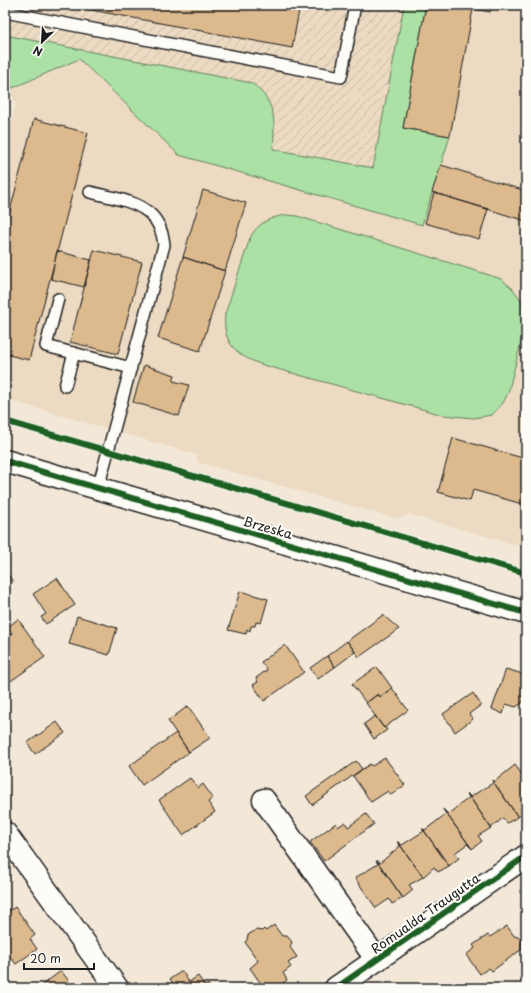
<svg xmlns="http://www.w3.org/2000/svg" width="531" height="993" font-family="'Playpen Sans',sans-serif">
<defs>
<pattern id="industrial-furrows" width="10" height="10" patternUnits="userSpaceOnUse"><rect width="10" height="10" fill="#ecdac2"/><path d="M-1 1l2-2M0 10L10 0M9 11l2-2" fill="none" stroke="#cabaa6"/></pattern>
</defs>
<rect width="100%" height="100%" fill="#f3e8d8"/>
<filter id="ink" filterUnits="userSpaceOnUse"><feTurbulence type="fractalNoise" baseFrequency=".025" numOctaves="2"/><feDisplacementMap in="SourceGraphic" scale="8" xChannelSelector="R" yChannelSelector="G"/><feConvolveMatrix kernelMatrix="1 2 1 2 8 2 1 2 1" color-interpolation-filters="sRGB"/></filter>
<g filter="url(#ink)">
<path fill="#ecdac2" d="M426,5H526V548L408,514L398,519L197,462V455L5,399V151L16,103L8,90L79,59L179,155L403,128Z"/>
<path fill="url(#industrial-furrows)" d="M5,5H426L403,128L449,137L422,225L179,155L79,59L8,90L5,88Z"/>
<path fill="#abe1a4" stroke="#647e60" d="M404,5H426L403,128L450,136L422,225L179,155L79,59L8,90L5,88V35L252,83C277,104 275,120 273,149L373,168Z
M288,215L297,216L489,275L501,279L512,288L521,300L525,315L526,324L508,393L503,403L492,415L473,418L443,415L263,365C237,356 222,344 225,314L250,238C257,223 272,216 288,215Z"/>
<path fill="#dcba8e" stroke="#1c1c1c" d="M65,5H300L292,48Z
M426,5H492L490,12L473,9L450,136L403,128Z
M34,119L88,133L29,360L5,354V230Z
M441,165L526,191V221L432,192Z
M203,190L246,203L225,271L183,257Z
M434,193L488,209L479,239L425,223Z
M94,250L142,262L118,354L70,342Z
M57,251L91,260L84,287L51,279Z
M183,257L225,271L200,351L158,338Z
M144,365L175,375L173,381L189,385L179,416L133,402Z
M453,438L526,459V505L473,490L470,501L438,492Z
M5,570L13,582L5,588Z
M57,578L75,605L46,624L41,617L46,614L33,594Z
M240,591L268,599L261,623L256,622L255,626H251L250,631L247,629L246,634L228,630Z
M383,615L399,629L359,657L347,641Z
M77,616L117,628L109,655L69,644Z
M18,619L45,657L5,685V639L12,633L8,627Z
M347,641L355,652L335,667L327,656Z
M285,645L304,672L264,701L253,685L258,682L256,678L267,670L261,662Z
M327,656L335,667L318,679L310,668Z
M377,667L392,688L380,697L378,694L366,703L352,684Z
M506,669L526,675V700L524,699L522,703L516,707L506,704L503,714L492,709Z
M392,688L408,710L384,728L366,703L378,694L380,697Z
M473,693L481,705L469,714L473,719L455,732L443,714Z
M188,706L210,738L189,752L168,721Z
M375,716L384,728L385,727L387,730L374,739L364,724Z
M57,722L65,733L35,754L27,743Z
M176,733L189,752L142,785L129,766Z
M385,758L405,785L391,795L388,791L371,802L353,776L370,764L372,766Z
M356,761L362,769L312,805L306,796Z
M515,765L526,780V803L524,804L526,810L518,817L492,780L494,782Z
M190,778L198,788L203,784L213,798L208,802L215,812L183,835L159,800Z
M492,780L518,817L507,823L503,818L491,828L467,793L470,797L493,783Z
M467,793L491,828L478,836L482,841L472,849L443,809L448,814L455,810L454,809L469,798Z
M443,809L472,849L467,844L455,853L459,858L449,866L423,829L425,830L446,814Z
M366,814L374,824L324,861L310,842L336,823L338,827L345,822L348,827Z
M422,829H423L449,866L438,872L434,867L423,877L398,842L402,845L424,831Z
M397,842H398L423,877L409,885L413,890L403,898L377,861L380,863L400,846Z
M376,861H377L403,898L392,904L389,899L376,908L355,878L378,864Z
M15,907L35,935L30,939L37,949L16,964L9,955L5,957V914Z
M274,925L282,936H287L292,942L290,947L297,957L288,963L291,967L283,973L287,980L276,988H264L250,968L258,961L245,942L247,940L248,935L256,930L262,931L264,929L266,931Z
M507,926L514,936L518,937L522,941L521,946L522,949L492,971L489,968L480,974L466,955L475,948L473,945L488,935L490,937Z
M61,971L69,981L62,986L63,988H44L42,985Z
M182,971L189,982L198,976L205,986L208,984L210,988H176L170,979Z"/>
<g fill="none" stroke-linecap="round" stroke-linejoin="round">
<defs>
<path id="service" d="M5,12L341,77L355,5
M90,192C124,201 160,202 164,245L98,488
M58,299L46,346L131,368
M65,386L74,353"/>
<path id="minor" d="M264,800L377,960
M5,833L117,988
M336,988L526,856"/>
<path id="tertiary" d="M5,461L526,613"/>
</defs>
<use href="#service" stroke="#1c1c1c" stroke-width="14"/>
<use href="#minor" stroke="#1c1c1c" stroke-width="25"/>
<use href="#tertiary" stroke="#1c1c1c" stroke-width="25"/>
<use href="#service" stroke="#fdfcf7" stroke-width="11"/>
<use href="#minor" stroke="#fdfcf7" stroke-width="22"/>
<use href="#tertiary" stroke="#fdfcf7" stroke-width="22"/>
<defs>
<path id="cycleway" d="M5,421L526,573
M5,461L526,613
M336,988L526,856"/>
</defs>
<use href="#cycleway" stroke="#fdfcf7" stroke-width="8"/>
<use href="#cycleway" stroke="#1b5e20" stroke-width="6"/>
</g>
</g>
<g text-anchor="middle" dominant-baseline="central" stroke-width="4" stroke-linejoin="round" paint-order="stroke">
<g font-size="13" fill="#1c1c1c" stroke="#fdfcf7">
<text transform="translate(268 527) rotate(16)">Brzeska</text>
<text transform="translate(425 913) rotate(-35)">Romualda Traugutta</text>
</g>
</g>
<rect width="531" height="993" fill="none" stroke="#fdfcf7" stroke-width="20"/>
<rect x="10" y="10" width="511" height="973" fill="none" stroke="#1c1c1c" stroke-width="1.5" filter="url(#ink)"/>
<g transform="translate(42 42) rotate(205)" stroke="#fdfcf7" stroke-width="3" paint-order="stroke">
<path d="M0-3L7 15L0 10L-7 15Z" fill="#1c1c1c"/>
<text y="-6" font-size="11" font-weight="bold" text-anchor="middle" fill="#1c1c1c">N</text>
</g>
<path d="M24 963v6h70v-6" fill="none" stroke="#1c1c1c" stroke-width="2"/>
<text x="30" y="963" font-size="12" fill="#1c1c1c" stroke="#fdfcf7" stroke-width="3" paint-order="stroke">20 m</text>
</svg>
